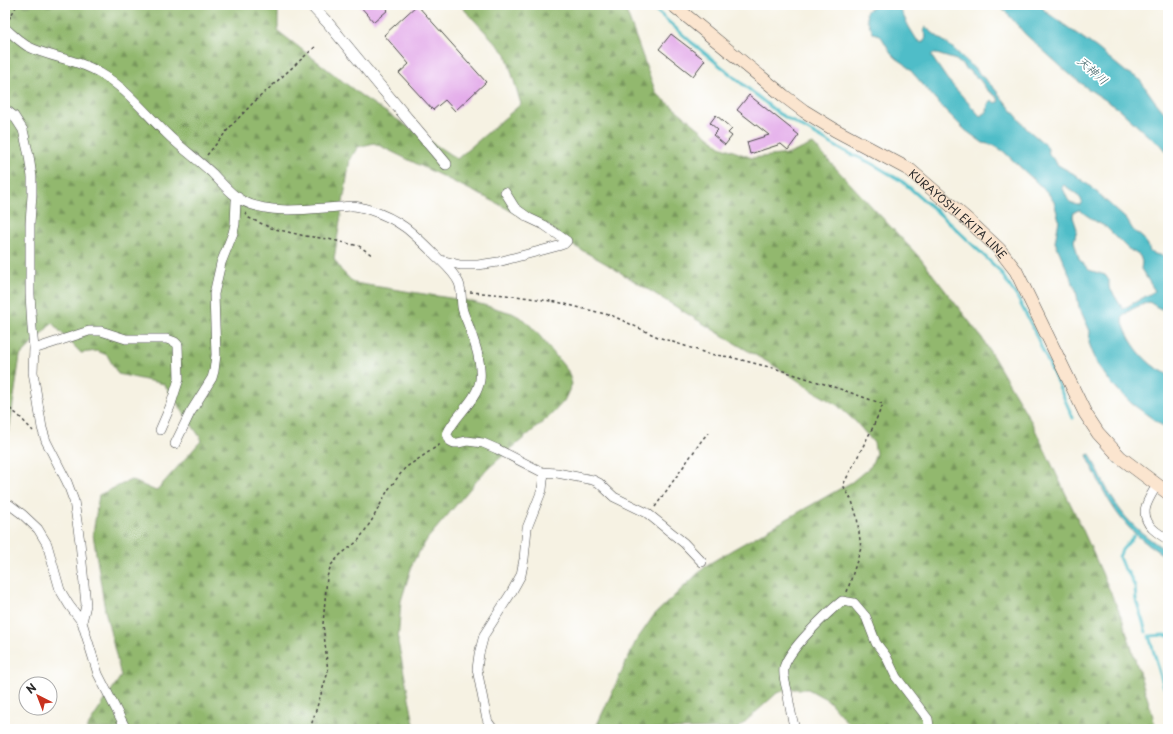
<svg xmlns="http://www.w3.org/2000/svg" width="1173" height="734" font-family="'Playpen Sans','Klee One',sans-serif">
<defs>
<pattern id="forest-firs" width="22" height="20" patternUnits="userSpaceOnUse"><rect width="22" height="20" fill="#92b86e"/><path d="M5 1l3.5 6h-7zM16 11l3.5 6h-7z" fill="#77965b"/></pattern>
</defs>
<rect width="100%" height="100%" fill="#fff"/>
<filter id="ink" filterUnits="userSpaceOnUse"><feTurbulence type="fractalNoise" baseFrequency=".025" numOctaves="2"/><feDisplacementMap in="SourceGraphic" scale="8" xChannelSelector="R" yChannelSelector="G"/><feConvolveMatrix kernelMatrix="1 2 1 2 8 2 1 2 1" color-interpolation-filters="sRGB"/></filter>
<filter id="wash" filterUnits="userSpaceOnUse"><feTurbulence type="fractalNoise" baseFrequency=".012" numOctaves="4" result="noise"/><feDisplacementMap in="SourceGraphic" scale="16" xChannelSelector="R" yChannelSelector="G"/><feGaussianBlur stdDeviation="0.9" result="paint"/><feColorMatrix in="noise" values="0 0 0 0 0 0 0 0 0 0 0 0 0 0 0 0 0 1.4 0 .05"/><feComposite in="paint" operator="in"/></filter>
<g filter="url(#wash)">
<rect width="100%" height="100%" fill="#f6f2e3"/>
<path fill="url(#forest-firs)" stroke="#5e724c" d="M5,5H278V31L363,97L457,159L521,104L506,54L460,5H624L656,93L720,146L752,158L789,154L813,144L920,258L982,338L1031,421L1082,528L1122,618L1153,716L1155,729H853L828,700L808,689H790L777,693L737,729H595L636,641L654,615L707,565L732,550L852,482L871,466L876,453L874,443L856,422L837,405L813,391L790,375L738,345L605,263L493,201L374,143L358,147L350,159L334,259L341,270L354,283L469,301L512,313L525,320L539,335L568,371L572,384L564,401L551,415L485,471L428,538L413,562L401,601L398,642L415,729H86L121,676L105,610L93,534L99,495L131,480L156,491L202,440L164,384L118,374L107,355L97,351L81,353L52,323L20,356L9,431L5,433Z"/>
<path fill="#4fbdc8" stroke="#3d747a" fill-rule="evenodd" d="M877,5H902L901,11L909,27L917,40L922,43L926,37L924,31L925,27L954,49L993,87L1027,129L1047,146L1049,154L1058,165L1074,174L1091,187L1127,220L1133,230L1143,238L1148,245L1150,252L1158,255H1162L1168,264V312L1157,307L1149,302C1139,306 1127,309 1122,319C1126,336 1138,354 1152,365C1157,369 1163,371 1168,375V430L1131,403L1111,383L1097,364L1089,343L1090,331L1079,307L1076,290L1055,242L1059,220L1054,202L1048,193L1003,151L993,145L983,143L965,130L943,108L905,64L896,58L891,53L882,38L879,35L873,33L867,19L866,12C869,8 873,8 877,5ZM932,54H937L956,60L980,80L987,90L997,97L999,101L995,103L992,100L988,104L987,112L980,116L947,79L932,57ZM1064,185L1078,195L1082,201L1080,205C1066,204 1068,197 1062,187ZM1079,210L1095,221L1106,227L1127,248L1140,256L1142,262L1141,269L1155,291L1123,309L1109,287V280L1105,275L1089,270L1079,259L1074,241L1077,229L1073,217L1074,212Z
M1000,5H1040L1046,12L1097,48L1126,72L1138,78L1142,83L1154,100L1168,117V153L1162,146L1146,134L1119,109L1087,88L1067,72L1025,34Z
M1090,454C1099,473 1108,494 1121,511C1133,528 1151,540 1168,552V558C1159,552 1149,546 1140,538C1114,516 1100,486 1087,455Z"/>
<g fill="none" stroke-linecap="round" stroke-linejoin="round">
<path stroke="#4fbdc8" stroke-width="3" d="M650,5L691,42L778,113L842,150L871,163L903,182L951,224L999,270L1017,297L1031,324L1073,418
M1134,536L1122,550L1119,557L1123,567L1129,574L1135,587L1136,600L1146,632
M1168,636L1165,635L1149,636L1164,687L1168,694"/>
</g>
<g id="blocks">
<path fill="#e4adea" d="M359,5H384L388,10L374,22Z
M417,5L486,82L455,111L445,100L433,110L399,73L409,64L384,35Z
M671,34L705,60L693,76L659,49Z
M749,95L799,135L788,150L781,144L750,154L747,142L769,135L737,110Z
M716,115L732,129L728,133L732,136L725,145L713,135L718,130L710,123Z"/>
</g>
</g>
<g filter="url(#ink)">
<use href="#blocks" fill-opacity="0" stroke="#494947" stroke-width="1"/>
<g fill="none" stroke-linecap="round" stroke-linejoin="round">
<defs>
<path id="minor" d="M5,28C12,34 19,41 27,46C50,58 78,59 100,73C126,88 145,113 166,133C180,147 197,159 212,173C221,182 231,195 243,201C270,215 309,209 338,207C343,207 348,206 352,206C358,206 364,208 370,210C401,220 413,233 436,256C444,264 454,272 459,283C462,291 461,299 462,307C463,313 466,319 468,324C474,341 482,361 480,380C477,401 455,415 447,434L450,441L454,443H458L467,441L483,443L497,449L542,472L557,473L593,480L599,483L614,497L647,513L684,543L702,562
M5,109L14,116L23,130L29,156L32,177V195L30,223V294L32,328L34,348L33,372L42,428L46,441L67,482L74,501L80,542L86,605L82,622L98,674L126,729
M441,260L460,265H478L498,262L558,246L564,244L567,241L544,225L529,218L515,208L505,192
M34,348H37L89,331H101L126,339H167L175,342L178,345L179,379L170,407L160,430
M175,444L190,413L212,378L214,371L216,355L214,294L221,263L233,233L235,224L236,201L238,197
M1157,485C1148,500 1138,513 1152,528C1157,533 1163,536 1168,540
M5,503L10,505L22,514L38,529L47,544L60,590L69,605L82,622
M493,729L488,722L486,715L477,669L479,654L484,635L511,593L521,575L524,559L527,528L542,490L544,472
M795,729C791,716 789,703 787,690C785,683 783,675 784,668C787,651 828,612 842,601L854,603L866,617L876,643L886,656L896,677L928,719L929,726L928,729"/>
<path id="tertiary" d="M311,5L328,23L380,86L446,164"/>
<g id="secondary">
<path id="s1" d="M673,5L784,96L804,111L835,130L910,170L969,221L999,249L1016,271L1085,413L1098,433L1120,457L1168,493"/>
</g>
</defs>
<use href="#minor" stroke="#494947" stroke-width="10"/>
<use href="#tertiary" stroke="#494947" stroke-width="12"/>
<use href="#secondary" stroke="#494947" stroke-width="14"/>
<path stroke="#494947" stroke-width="1.5" stroke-dasharray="3 3" stroke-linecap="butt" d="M9,19L17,5
M207,155L231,126L253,103L316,46
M245,213L249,218L271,228L305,236L328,239L350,244L359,246L372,255
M470,292L516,296L557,302L613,316L658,337L700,351L708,354L730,357L777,369L837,388L883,404L872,429L843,485L852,501L857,517L861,548L847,592
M5,405L18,415L33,431
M655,507L702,440L708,433
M310,729L328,672L323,624L327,577L331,565L340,555L358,541L372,520L388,490L405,468L442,443"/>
<use href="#minor" stroke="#fff" stroke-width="9"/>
<use href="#tertiary" stroke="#fff" stroke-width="11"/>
<use href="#secondary" stroke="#fbe5cf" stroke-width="13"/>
</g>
</g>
<g text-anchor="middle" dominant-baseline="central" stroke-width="3.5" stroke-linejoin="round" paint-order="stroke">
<g font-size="11" fill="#2b2b2b" stroke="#fff">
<text stroke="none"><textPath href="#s1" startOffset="355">KURAYOSHI EKITA LINE</textPath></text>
</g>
<g font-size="12" font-style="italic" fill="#385e62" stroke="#fff">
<text transform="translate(1093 70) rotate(41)">天神川</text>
</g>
</g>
<rect width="1173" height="734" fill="none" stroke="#fff" stroke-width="20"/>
<g transform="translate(38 696) rotate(318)"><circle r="19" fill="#ffffff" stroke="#aaaaaa"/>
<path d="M0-3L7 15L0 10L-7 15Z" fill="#c8321e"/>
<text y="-6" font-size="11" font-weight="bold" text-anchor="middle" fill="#2b2b2b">N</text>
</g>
</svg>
